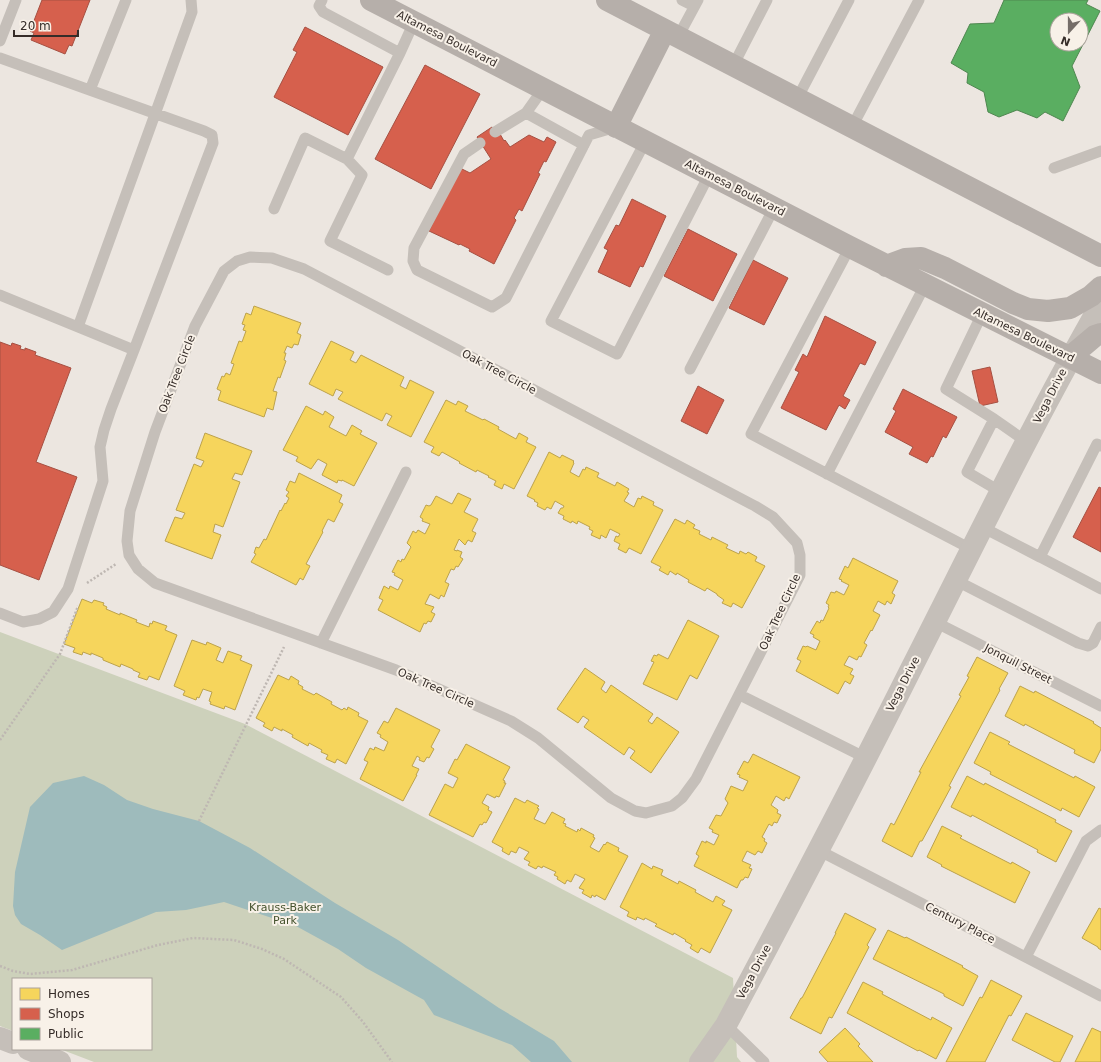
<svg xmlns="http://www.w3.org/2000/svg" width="1101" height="1062" font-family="'DejaVu Sans',sans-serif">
<rect width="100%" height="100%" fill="#ece6e0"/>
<path fill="#cdd1bb" d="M0,632L245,724L733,978L737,1057L741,1062H94L60,1049H151V979H13V1031L0,1026Z"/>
<path fill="#9ebbbc" d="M84,776L104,785L127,800L153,809L199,821L250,848L335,903L398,940L499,1008L554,1041L572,1062H531L512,1045L434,1015L424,1000L366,968L338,949L296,926L224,902L186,910L156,912L62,950L40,935L21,924L15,915L13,906L15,872L30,807L53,783Z"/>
<path fill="#f6d55c" stroke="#bca24c" d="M254,306L301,323L297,333L301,335L298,345L294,344L292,348L287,346L284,353H286L284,360L286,361L280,378L278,377L273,391L277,392L273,410L267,408L264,417L218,400L221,391L217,389L222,376L224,377L226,373L230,375L234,364L231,363L239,341L242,342L246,331L243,330L245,325L242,324L246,313L251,315Z
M331,341L354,352L350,360L356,363L361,355L404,377L400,386L406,389L410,380L434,392L411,437L387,425L392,416L386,413L382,421L338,399L343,392L336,389L333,396L309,384Z
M446,400L456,405L458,401L468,406L465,411L483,420L484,419L499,427L498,429L516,439L519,433L528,438L526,442L536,447L514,489L504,484L502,489L494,485L496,481L488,477L489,476L477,470L476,472L459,463L460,462L442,452L439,456L431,452L434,447L424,442Z
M306,406L323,415L325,411L334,417L329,427L346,436L352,425L362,431L360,434L377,443L354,486L342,480V481L338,480L337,483L322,475L327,464L318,459L311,469L296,461L298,457L283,450Z
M205,433L252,451L242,475L235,473L232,479L240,482L223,527L215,524L213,532L221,535L212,559L165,541L175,517L182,519L185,513L176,510L194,464L201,467L204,461L196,458Z
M549,452L560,458L562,455L574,461L573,462L574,463L570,472L579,477L583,469L585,470L586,467L599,473L597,477L615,486L617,482L629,489L627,492L629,493L624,501L634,507L638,498L641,499L642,496L654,502L653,505L663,510L641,554L629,548L626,553L618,549L620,544L614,541L616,536L618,537L620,534L610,529L606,538L601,535L600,539L591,535L593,531L589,529L590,527L578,521L577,524L572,521L571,523L563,519L564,516L558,513L561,508H563L564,506L555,501L551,509L547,507L545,510L537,506L538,503L534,501L535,500L527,496Z
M299,473L342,495L339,502L343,504L334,522L328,519L322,531L323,532L306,564L310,566L303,580L300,578L296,585L251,562L256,554L254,553L256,547L259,548L264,539L266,540L280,510L281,511L285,503L286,504L289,498L286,496L289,492L286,490L290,481L295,483Z
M458,493L471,499L464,512L478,519L472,531L476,533L472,542L468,540L465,545L459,539L454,550L457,551V550L462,552L460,557L463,559L458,567L456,566L454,570L451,569L445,582L449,584L444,597L441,595L439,599L430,594L425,604L434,607L431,612L435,614L431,622L428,621L426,624L424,623L420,632L378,610L383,600L379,598L384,586L389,589L390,586L398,590L403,580L394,575L395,573L392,572L398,560L401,562L402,559L404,560L411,547L407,543L413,531L416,533L418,530L425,534L430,524L422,521L423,519L420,517L426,505L429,506L431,505L436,496L452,504Z
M675,519L685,524L687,520L695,525L693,528L700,531L699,534L711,540L712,537L728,545L726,548L739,554L740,551L746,554L748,552L757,557L755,561L765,566L742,608L733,603L731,607L722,603L724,600L717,595V594L707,588L705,591L688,582L689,580L677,573L676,575L670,571L668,575L659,570L661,567L651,562Z
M853,558L898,581L892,593L895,595L891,604L887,601L885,605L878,601L873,611L880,615L872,631L871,630L864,643L867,645L861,657L859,656L857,660L849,656L844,665L853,669L850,674L854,676L850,684L845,681L838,694L796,671L801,661L797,659L803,646L806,647L807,646L816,650L820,641L813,637L814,635L810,633L817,621L820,623L821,620L823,621L829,608L828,607L829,605L826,603L831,592L835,593L836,591L844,595L849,585L841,581L842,580L839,579L845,566L848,568Z
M82,599L92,603L94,600L104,603L103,605L107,607L106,609L120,615V613L137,620L136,622L149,627L150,623L152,624L153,621L167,626L165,630L177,635L159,680L149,676L147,680L138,677L140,673L133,670V669L121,664L120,667L103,660V658L91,653V655L83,652L82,655L73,652L75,648L64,644Z
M688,620L719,636L697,679L690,675L677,700L643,684L654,662L651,661L654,655L657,656L658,654L668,659Z
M192,640L206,645L207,642L221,648L216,660L223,663L228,651L242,656L240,660L252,665L235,710L225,706L224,709L210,704L211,702L209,701L212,692L203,689L199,698L197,697L196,700L183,695L185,691L183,690L174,686Z
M977,657L1008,673L999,689L1000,690L949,786L951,787L922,841H920L912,857L882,841L891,823L894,825L921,772H919L961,696L959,695L969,677L967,676Z
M585,668L605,682L601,689L606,693L611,685L653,714L648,721L652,724L657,717L679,732L651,773L630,758L635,751L629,747L624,755L584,727L589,720L583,716L578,723L557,709Z
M278,675L289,680L291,676L299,681L298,684L303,687L302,689L314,695L316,693L332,702L331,704L342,710L344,708L347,710L348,707L359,713L358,716L368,721L346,764L337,759L335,763L326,759L328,755L321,752L322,750L309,743L308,746L292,737L293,735L282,729V731L274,727L272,731L263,726L265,723L256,718Z
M1020,686L1034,693L1035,691L1094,722L1093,723L1101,728V749L1094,763L1074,753L1075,750L1025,724L1024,726L1005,716Z
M396,708L440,730L431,747L434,749L429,758L427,757L424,762L419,760L420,758L417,756L412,766L419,769L416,775H417L403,801L360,779L368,762L364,760L370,748L374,750L375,747L384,751L388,742L380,737L381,735L377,733L384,721L388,723Z
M990,732L1010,742L1008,744L1074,778L1075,776L1095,787L1079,817L1062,808L1061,811L990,774L991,772L974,763Z
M466,744L510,767L503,780L505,781L504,783H506L499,797L496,796L495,798L487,794L482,803L489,807L488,810L492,812L486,823L484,822L482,825L480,824L473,837L429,815L445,784L453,788L458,778L448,773L455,759L457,760Z
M753,754L800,777L789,799L786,797L784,801L776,796L771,805L778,810L777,813L781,815L777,823L774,822L772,826L769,824L762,837L765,839L764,841L767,843L762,853L758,851L755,855L747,851L742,861L751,865L749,868L752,869L748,878L745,877L743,880H741L737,888L694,866L699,856L696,854L702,841L706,843V841L714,845L719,835L712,832L713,830L709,828L716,815L721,816L728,803L725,799L731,786L743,791L748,781L739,777L740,775L737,774L744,761L748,763Z
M967,776L984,785L985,783L1056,820L1055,822L1072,831L1056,862L1037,852L1038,850L972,815L971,817L951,807Z
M515,798L525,803L527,800L539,806L537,808L539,809L534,819L545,824L552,812L565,819L563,823L566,824L565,826L577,832L578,829L580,831L581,828L594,835L593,837L595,838L590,847L599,852L604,844L605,845L607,842L619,848L618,851L628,856L605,900L596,895L595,897L592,895L591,898L582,893L584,890L579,888L585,879L575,874L571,882L567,880L565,884L557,879L558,877L554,875L556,872L543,866L542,868L538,866L536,869L528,865L530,862L524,859L529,852L519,847L516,853L511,851L509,855L502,851L503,848L492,842Z
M942,826L962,836L960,838L1011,864L1012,862L1030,872L1015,903L941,866L942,865L927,857Z
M642,863L652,869L653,866L663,870L661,875L678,884L679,881L696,890L695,892L713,902L716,896L725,901L722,905L732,910L710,953L701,948L698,953L690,948L692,945L685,941L686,940L674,933L673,935L655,926L657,924L645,918L644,920L637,917L636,920L627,916L629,912L620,907Z
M1099,908L1101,909V950L1098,948V947L1082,938Z
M845,913L876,929L867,945L869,947L832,1018L829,1017L821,1034L790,1018L801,998H802L836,933H835Z
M888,930L905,938L906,937L963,966L962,967L978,976L963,1006L944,996V994L873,959Z
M991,980L1022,996L1011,1016L1009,1015L985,1062H946L980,997L982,998Z
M863,982L883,992L882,994L931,1020L932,1017L952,1028L936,1059L919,1050L918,1051L847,1013Z
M1026,1013L1073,1036L1060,1062H1055L1012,1040Z
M845,1028L860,1044L858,1046L873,1062H828L819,1052Z
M1092,1028L1101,1032V1062H1075Z"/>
<path fill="#d6604d" stroke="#a65042" d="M42,0H90L72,46L69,45L65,54L31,40L34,33L30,31Z
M305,27L383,67L348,135L274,97L297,52L293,50Z
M425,65L480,94L431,189L375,159Z
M492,127L500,134L504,141L505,140L510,147L529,135L544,142L547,137L556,142L546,162L544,161L538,173L540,174L522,211L519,209L514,218L516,220L494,264L469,251L470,249L460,244L459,245L429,231L460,168L470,173L491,159L477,137Z
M632,199L666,216L643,267L640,266L630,287L598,272L608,250L604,248L616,225L619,226Z
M688,229L737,254L713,301L664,276Z
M753,260L788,278L764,325L729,308Z
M825,316L876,342L865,365L860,363L843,396L850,400L845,409L839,405L826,430L781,408L799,372L795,370L803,354L807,357Z
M0,342L11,346L12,343L21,346L20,349L25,350V348L36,352L35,355L71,368L36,462L77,477L39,580L0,565Z
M990,367L998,402L980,406L972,371Z
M698,386L724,400L707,434L681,421Z
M903,389L957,417L946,438L943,436L933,457L931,456L927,463L909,454L913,447L885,432L896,411L893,409Z
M1099,487L1101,488V552L1073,537Z"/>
<path fill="#5aae61" stroke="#4f8750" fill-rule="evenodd" d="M1004,0H1088L1086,4L1100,11L1072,66L1080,87L1063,121L1045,112L1037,118L1017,110L999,117L988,112L984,92L967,83L968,73L951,63L970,24L994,23ZM1057,20H1081V44H1057Z"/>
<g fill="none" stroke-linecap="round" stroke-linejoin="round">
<path stroke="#beb7b2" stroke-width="2.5" stroke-dasharray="2 2" stroke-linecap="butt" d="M87,583L116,564
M0,740L60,654L78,606
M199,821L284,647
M0,966L13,971L30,974L72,970L158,945L193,938L234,940L262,949L284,959L341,997L363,1022L392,1062"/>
<path stroke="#c5bfb9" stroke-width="11" d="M322,0L319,6L323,12L400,53
M682,0L694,6
M678,37L698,0
M0,41L16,0
M0,58L204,131L212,135L213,143L134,350
M733,66L767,0
M90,90L126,0
M797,99L849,0
M526,113L584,145
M852,127L919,0
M495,132L526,113L543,89
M645,142L551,321L617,354L709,175
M480,143L464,154L414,248L413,261L417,270L492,307L506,298L589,135L616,127
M347,159L362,175L330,241L388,270
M1054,168L1101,151
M274,209L305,138L347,159L400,53L414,22
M850,247L751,434L971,549
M250,257L272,258L304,269L755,506L773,517L797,543L800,555V575L696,779L682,798L672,806L646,813L635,811L611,798L538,738L511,721L396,670L155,583L138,569L129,555L127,541L130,511L155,432L195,326L224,271L237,261Z
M0,295L78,327L192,12L191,0
M982,314L946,389L994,419L1027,442
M690,369L774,208
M994,419L967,472L1001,492
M827,474L925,285
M982,527L1040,557L1097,444L1101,446
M1040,557L1101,589
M955,580L1078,643L1088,646L1093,643L1101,627
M0,613L23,622L39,619L53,612L68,589L103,481L100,447L104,430L111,409L134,350L78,327
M935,622L1101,706
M321,643L406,472
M740,695L866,758
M818,850L1101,996
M1026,957L1086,841L1101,830
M726,1025L764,1062"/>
<path stroke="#c5bfb9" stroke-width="22" d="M0,1038L13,1043
M28,1049L60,1062
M700,1062L726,1025C789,907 851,789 911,669C973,547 1033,423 1101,304"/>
<path stroke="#b6afaa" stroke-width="22" d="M371,0L850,247L1101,373
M607,0L1101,256
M616,127L665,30
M886,266L905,259L921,258L945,268L1013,303L1028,309L1048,311L1070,308L1091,296L1101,287
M1070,357L1095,336L1101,334"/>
</g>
<g text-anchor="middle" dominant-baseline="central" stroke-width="4" stroke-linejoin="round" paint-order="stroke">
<g font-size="11" fill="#352c28" stroke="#f8f1e8">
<text transform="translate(447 39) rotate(27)">Altamesa Boulevard</text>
<text transform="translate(735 188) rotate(27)">Altamesa Boulevard</text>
<text transform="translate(1024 335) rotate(26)">Altamesa Boulevard</text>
<text transform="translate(499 372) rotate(28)">Oak Tree Circle</text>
<text transform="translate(177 374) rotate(-69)">Oak Tree Circle</text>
<text transform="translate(1050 396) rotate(-63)">Vega Drive</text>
<text transform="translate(780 612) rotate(-65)">Oak Tree Circle</text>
<text transform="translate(1018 664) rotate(27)">Jonquil Street</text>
<text transform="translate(903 684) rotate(-63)">Vega Drive</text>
<text transform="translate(436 688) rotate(24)">Oak Tree Circle</text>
<text transform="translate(960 923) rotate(27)">Century Place</text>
<text transform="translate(754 972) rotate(-62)">Vega Drive</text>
</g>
<g font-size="11" fill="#44522d" stroke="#f8f1e8">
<text x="285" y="907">Krauss-Baker<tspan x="285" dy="13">Park</tspan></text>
</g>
</g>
<rect x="12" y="978" width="140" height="72" fill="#f8f1e8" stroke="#aaa29b"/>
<rect x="20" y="988" width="20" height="12" fill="#f6d55c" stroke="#aaa29b"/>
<text x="48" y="998" font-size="12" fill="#352c28">Homes</text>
<rect x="20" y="1008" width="20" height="12" fill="#d6604d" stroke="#aaa29b"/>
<text x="48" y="1018" font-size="12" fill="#352c28">Shops</text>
<rect x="20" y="1028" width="20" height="12" fill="#5aae61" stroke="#aaa29b"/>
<text x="48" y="1038" font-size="12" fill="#352c28">Public</text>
<g transform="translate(1069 32) rotate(201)"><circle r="19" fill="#f8f1e8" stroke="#aaa29b"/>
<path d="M0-3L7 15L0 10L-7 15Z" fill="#756d68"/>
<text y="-6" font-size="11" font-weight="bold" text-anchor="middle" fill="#352c28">N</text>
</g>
<path d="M14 30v6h64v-6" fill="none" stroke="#352c28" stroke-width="2"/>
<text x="20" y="30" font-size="12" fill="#352c28" stroke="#f8f1e8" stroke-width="3" paint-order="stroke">20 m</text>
</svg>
